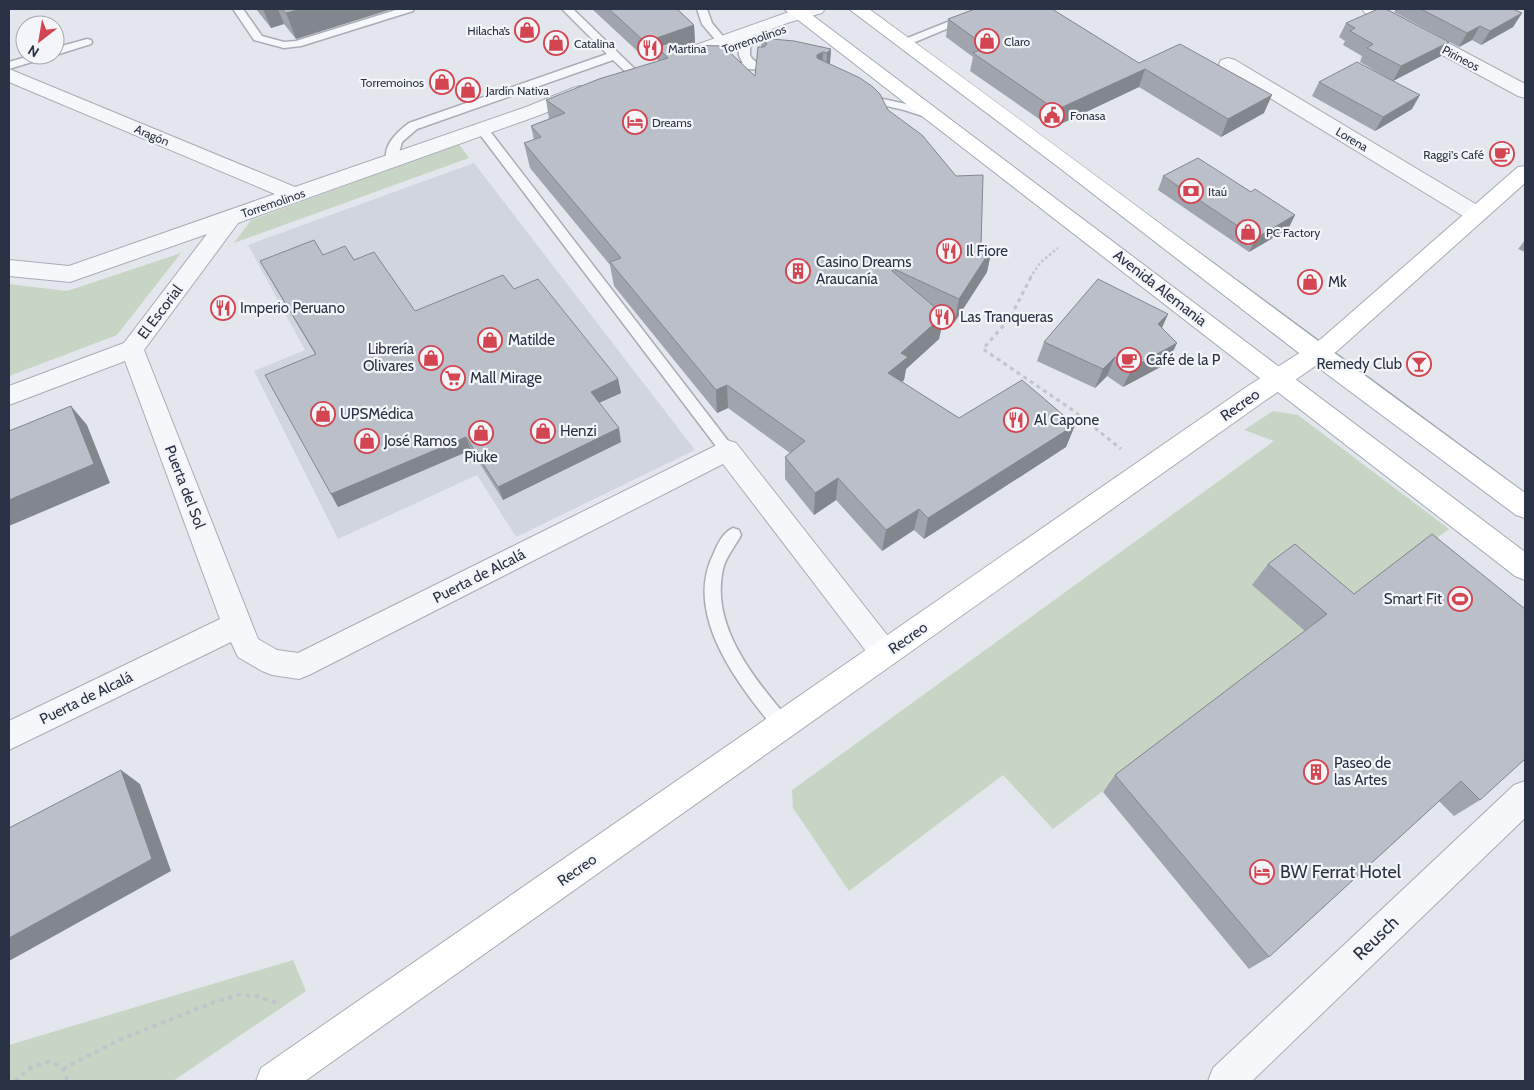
<svg xmlns="http://www.w3.org/2000/svg" width="1534" height="1090" font-family="Cabin,sans-serif">
<rect width="100%" height="100%" fill="#e3e6ec"/>
<path fill="#d1d5de" d="M474,163L695,450L516,537L477,475L338,539L254,371L305,350L248,245Z"/>
<path fill="#c7d6c4" d="M459,144L469,158L234,243L251,220Z
M181,253L117,335L9,376V284L67,291Z
M1273,411L1298,415L1449,529L1053,829L1003,775L849,891L793,808L792,790L1274,441L1244,430Z
M293,960L306,991L173,1081H9V1045Z"/>
<g fill="none" stroke-linecap="round" stroke-linejoin="round">
<defs>
<path id="lane" d="M233,9H243L262,36L284,42L296,41L399,9H414L413,11L301,46L284,48L254,40Z
M562,9H573L638,72L640,74L638,76H630L613,60L417,129L402,142L396,164H388C380,148 397,132 409,123L607,54Z
M697,9H707L712,23L727,41L726,43H718L702,24Z
M980,9H994L908,45H900L899,43L900,41Z
M750,37L755,40L750,48V55C753,63 761,62 765,68L763,70L720,67L718,65L724,62L743,63C736,53 738,47 746,38Z
M87,39L91,40L92,42L91,44L59,54L54,55L55,48Z
M33,55H50L48,57L9,69V62Z
M864,95L911,105L936,113L938,115L932,119L904,110L860,100L858,98L860,96Z
M482,125L486,126L732,446L735,450L732,454L727,456L722,454L478,132L476,129Z
M733,528L739,530L741,535C735,547 726,556 723,569C710,627 755,679 789,720L792,726L789,732L783,734L777,732C740,687 683,616 713,555C717,545 723,532 733,528Z"/>
<path id="street" d="M797,9H825L822,13L790,22L682,63L675,65L668,63L666,59L668,55Z
M1362,9H1384L1525,84V98L1518,96L1365,13Z
M1228,58L1235,60L1484,209L1487,214L1484,219L1476,221L1468,219L1221,68L1219,64L1221,60Z
M9,69L295,187L526,107L573,88L580,86L587,88L590,92L587,96L540,115L238,223L144,350L258,639L277,650L298,653L727,440L736,443L895,645L900,654L895,663L885,667L875,663L723,464L309,675L299,679L272,675L262,671L238,657L231,642L9,750V721L220,619L125,361L9,405V386L124,343L207,234L70,282L9,276V260L69,266L275,194L9,82Z
M1525,781V818L1252,1081H1208L1213,1068L1514,785Z"/>
<path id="secondary" d="M1525,166V183L1337,351L1263,402L305,1081H256L261,1068L1245,388L1321,339L1518,167Z"/>
<path id="primary" d="M784,9H804L1525,552V580L1515,576Z
M849,9H869C1089,169 1305,333 1525,493V518L1516,515L1308,360L1061,169Z"/>
</defs>
<use href="#lane" stroke="#a8acb7" stroke-width="3"/>
<use href="#street" stroke="#a8acb7" stroke-width="2"/>
<use href="#secondary" stroke="#a8acb7" stroke-width="2"/>
<use href="#primary" stroke="#a2a9b8" stroke-width="2"/>
<path stroke="#c1c4cb" stroke-width="2.5" stroke-dasharray="2.5 2.5" stroke-linecap="butt" d="M1030,278L1040,263L1058,248"/>
<path stroke="#c1c4cb" stroke-width="3" stroke-dasharray="4 4" stroke-linecap="butt" d="M1031,277L1010,318L983,349L1074,411L1121,449"/>
<path stroke="#c1c4cb" stroke-width="4" stroke-dasharray="4.5 4.5" stroke-linecap="butt" d="M63,1069L121,1039L217,1001L239,995L257,996L277,1003
M15,1081L30,1068L48,1062C59,1064 66,1070 67,1081"/>
<use href="#lane" fill="#f6f7fa" fill-rule="evenodd"/>
<use href="#street" fill="#f6f7fa" fill-rule="evenodd"/>
<use href="#secondary" fill="#fff" fill-rule="evenodd"/>
<use href="#primary" fill="#fff" fill-rule="evenodd"/>
</g>
<path fill="#a0a4ae" d="M256,9H392L296,39L284,24L271,28Z
M592,9H677L694,25L695,43L689,45L755,76L761,47V38L831,49L830,64L888,110L981,246L992,248L987,272L954,323L944,318L939,339L906,369L904,380L902,382L959,418L1075,425L1066,447L924,539L914,530L882,551L836,500L814,515L785,479V457L790,453L728,408L717,413L614,286L610,265L530,168L524,143L534,140L531,126L549,119L546,100L658,61L657,56L647,60Z
M1396,9H1513L1522,13L1513,27L1481,45L1472,40L1459,47L1394,12Z
M948,19L1139,63L1264,113L1221,137L1139,87L1052,128L970,71L973,57L946,37Z
M1346,23L1441,56L1393,81L1360,62L1362,56L1343,45L1345,41L1339,37Z
M1319,82L1412,109L1375,131L1312,96Z
M1163,176L1251,192L1295,215L1288,229L1249,252L1158,190Z
M1525,240V252L1518,249Z
M323,255L354,260L415,311L514,289L618,379L621,393L599,403L621,442L503,500L471,450L338,507L331,494L315,354L268,275L260,261Z
M1168,314L1162,328L1168,363L1123,387L1107,376L1095,388L1037,361L1044,342Z
M1295,544L1480,800L1454,816L1439,801L1269,957L1249,969L1103,792L1115,775L1305,631L1252,585L1268,564Z"/>
<path fill="#82868d" d="M263,9H278L284,24L271,28Z
M301,9H392L296,39L286,13Z
M1522,13L1513,27L1481,45L1490,31Z
M694,25L695,43L664,54L657,47V56L647,60L645,42Z
M1480,26L1472,40L1459,47L1467,33Z
M1449,42L1441,56L1393,81L1401,66Z
M831,49L829,73L826,77L827,53Z
M823,52L822,76L816,79L817,55Z
M1145,69L1139,87L1052,128L1056,110Z
M1272,95L1264,113L1221,137L1228,119Z
M1420,95L1412,109L1375,131L1383,117Z
M1295,215L1288,229L1249,252L1256,238Z
M992,248L987,272L954,323L959,299Z
M1168,314L1159,334L1158,324Z
M944,315L939,339L906,369L904,380L885,396L888,373L901,353Z
M1177,343L1168,363L1123,387L1132,368Z
M1115,357L1107,376L1095,388L1103,369Z
M618,379L621,393L594,405L591,392Z
M727,385L728,408L717,413L716,390Z
M71,406L87,425L110,483L9,526V500Z
M1075,425L1066,447L924,539L928,518Z
M619,428L621,442L503,500L498,487Z
M466,437L471,450L338,507L331,494Z
M838,478L836,500L814,515L815,493Z
M919,509L914,530L882,551L886,530Z
M121,770L140,784L171,871L9,961V938Z"/>
<path fill="#babfca" stroke="#82868d" d="M282,9H301L286,13Z
M609,9H677L694,25L645,42Z
M975,9H1052L1139,63L1180,44L1272,95L1228,119L1145,69L1056,110L973,53L987,47L948,19Z
M1378,9H1386L1449,42L1401,66L1367,48L1373,44L1350,31L1355,28L1346,23Z
M1421,9H1513L1522,13L1490,31L1480,26L1467,33Z
M761,38L794,41L831,49L827,53L823,52L817,55V58L860,78L873,87L880,94L888,110L922,135L956,176L983,175L981,246L992,248L959,299L894,269L892,271L944,315L901,353L908,357L888,373L959,418L1022,380L1075,425L928,518L919,509L886,530L838,478L815,493L785,457L805,441L727,385L716,390L610,262L621,258L524,143L541,137L531,126L565,113L546,100L599,79L668,58L657,47L672,42L678,45L723,46L755,76L758,47H764L767,44Z
M1357,62L1420,95L1383,117L1319,82Z
M1198,158L1251,192L1255,189L1295,215L1256,238L1163,176Z
M314,240L323,255L345,246L354,260L374,252L415,311L503,275L514,289L538,279L618,379L591,392L619,428L498,487L466,437L331,494L265,375L316,354L260,261Z
M1098,279L1168,314L1158,324L1177,343L1132,368L1115,357L1103,369L1044,342Z
M71,406L94,464L9,500V431Z
M1432,534L1525,609V759L1480,800L1461,781L1269,957L1115,775L1327,614L1268,564L1295,544L1354,594Z
M121,770L152,859L9,938V828Z"/>
<defs>
<symbol id="shop-ring" viewBox="-11 -11 22 22"><circle r="9.5" fill="#f3f5f9" stroke="#d34651" stroke-width="1.5"/><path d="M-5-2.5h2.3a2.7 3.5 0 0 1 5.4 0H5L5.5 6h-11ZM-1.5-2.5h3a1.5 2.3 0 0 0-3 0Z" fill="#d34651"/></symbol>
<symbol id="restaurant-ring" viewBox="-11 -11 22 22"><circle r="9.5" fill="#f3f5f9" stroke="#d34651" stroke-width="1.5"/><path d="M-5-6h1v4h1v-4h1v4h1v-4h1v5L-1.5 .5V6h-2V.5L-5-1ZM5-6V6H3V1.5H1.5Q1.5-4 5-6Z" fill="#d34651"/></symbol>
<symbol id="civic-ring" viewBox="-11 -11 22 22"><circle r="9.5" fill="#f3f5f9" stroke="#d34651" stroke-width="1.5"/><path d="M-.6-6.5H3V-4.5H.6V-3L4-1V1h2V6H-6V1h2V-1L-.6-3ZM-1.2 2.5V6h2.4V2.5Z" fill="#d34651"/></symbol>
<symbol id="hotel-ring" viewBox="-11 -11 22 22"><circle r="9.5" fill="#f3f5f9" stroke="#d34651" stroke-width="1.5"/><path d="M-6-4.5h1.5V1H6V5H4.5V3h-9V5H-6ZM-4 0a1.8 1.8 0 1 1 3.6 0ZM.5 0V-2.5h3Q6-2.5 6 0Z" fill="#d34651"/></symbol>
<symbol id="cafe-ring" viewBox="-11 -11 22 22"><circle r="9.5" fill="#f3f5f9" stroke="#d34651" stroke-width="1.5"/><path d="M-5.5-4.5H6V0H3Q3 3.5 0 3.5H-2.5Q-5.5 3.5-5.5 0ZM3-3.2v2h1.7v-2ZM-6 4.5H4V6H-6Z" fill="#d34651"/></symbol>
<symbol id="bank-ring" viewBox="-11 -11 22 22"><circle r="9.5" fill="#f3f5f9" stroke="#d34651" stroke-width="1.5"/><path d="M-6-4H6V4H-6ZM0-2.3a2.3 2.3 0 1 0 0 4.6a2.3 2.3 0 1 0 0-4.6Z" fill="#d34651"/></symbol>
<symbol id="building-ring" viewBox="-11 -11 22 22"><circle r="9.5" fill="#f3f5f9" stroke="#d34651" stroke-width="1.5"/><path d="M-4-6H4V6H1V3H-1V6H-4ZM-2.5-4.3h1.7v1.8h-1.7ZM.8-4.3h1.7v1.8H.8ZM-2.5-1h1.7V.8h-1.7ZM.8-1h1.7V.8H.8Z" fill="#d34651"/></symbol>
<symbol id="bar-ring" viewBox="-11 -11 22 22"><circle r="9.5" fill="#f3f5f9" stroke="#d34651" stroke-width="1.5"/><path d="M-6-5H6L.8 .8V4.5H3.5V6h-7V4.5H-.8V.8Z" fill="#d34651"/></symbol>
<symbol id="supermarket-ring" viewBox="-11 -11 22 22"><circle r="9.5" fill="#f3f5f9" stroke="#d34651" stroke-width="1.5"/><path d="M-6-5.5h2.5l.6 2H6L4.5 2H-2.5L-4.4-4H-6ZM-1.5 3.2a1.3 1.3 0 1 0 .1 0ZM3 3.2a1.3 1.3 0 1 0 .1 0Z" fill="#d34651"/></symbol>
<symbol id="stadium-ring" viewBox="-11 -11 22 22"><circle r="9.5" fill="#f3f5f9" stroke="#d34651" stroke-width="1.5"/><path d="M0-5a6.5 5 0 1 0 0 10a6.5 5 0 1 0 0-10ZM-3.5-1.8h7v3.6h-7Z" fill="#d34651"/></symbol>
</defs>
<g fill-rule="evenodd">
<use href="#shop-ring" x="513" y="16" width="28" height="28"/>
<use href="#shop-ring" x="973" y="27" width="28" height="28"/>
<use href="#shop-ring" x="542" y="29" width="28" height="28"/>
<use href="#restaurant-ring" x="636" y="34" width="28" height="28"/>
<use href="#shop-ring" x="428" y="68" width="28" height="28"/>
<use href="#shop-ring" x="454" y="76" width="28" height="28"/>
<use href="#civic-ring" x="1038" y="101" width="28" height="28"/>
<use href="#hotel-ring" x="621" y="108" width="28" height="28"/>
<use href="#cafe-ring" x="1488" y="140" width="28" height="28"/>
<use href="#bank-ring" x="1177" y="177" width="28" height="28"/>
<use href="#shop-ring" x="1234" y="218" width="28" height="28"/>
<use href="#restaurant-ring" x="935" y="237" width="28" height="28"/>
<use href="#building-ring" x="784" y="257" width="28" height="28"/>
<use href="#shop-ring" x="1296" y="268" width="28" height="28"/>
<use href="#restaurant-ring" x="209" y="294" width="28" height="28"/>
<use href="#restaurant-ring" x="928" y="303" width="28" height="28"/>
<use href="#shop-ring" x="476" y="326" width="28" height="28"/>
<use href="#shop-ring" x="417" y="344" width="28" height="28"/>
<use href="#cafe-ring" x="1115" y="346" width="28" height="28"/>
<use href="#bar-ring" x="1405" y="350" width="28" height="28"/>
<use href="#supermarket-ring" x="439" y="364" width="28" height="28"/>
<use href="#shop-ring" x="309" y="400" width="28" height="28"/>
<use href="#restaurant-ring" x="1002" y="406" width="28" height="28"/>
<use href="#shop-ring" x="529" y="417" width="28" height="28"/>
<use href="#shop-ring" x="467" y="419" width="28" height="28"/>
<use href="#shop-ring" x="353" y="427" width="28" height="28"/>
<use href="#stadium-ring" x="1446" y="585" width="28" height="28"/>
<use href="#building-ring" x="1302" y="758" width="28" height="28"/>
<use href="#hotel-ring" x="1248" y="858" width="28" height="28"/>
</g>
<g text-anchor="middle" dominant-baseline="central" stroke-width="4.5" stroke-linejoin="round" paint-order="stroke">
<g font-size="12" fill="#2a3245" stroke="#f3f5f9" text-anchor="start">
<text x="510" y="30" text-anchor="end">Hilacha’s</text>
<text x="1004" y="41">Claro</text>
<text x="574" y="43">Catalina</text>
<text x="668" y="48">Martina</text>
<text x="424" y="82" text-anchor="end">Torremoinos</text>
<text x="486" y="90">Jardín Nativa</text>
<text x="1070" y="115">Fonasa</text>
<text x="652" y="122">Dreams</text>
<text x="1484" y="154" text-anchor="end">Raggi's Café</text>
<text x="1208" y="191">Itaú</text>
<text x="1266" y="232">PC Factory</text>
</g>
<g font-size="12" fill="#2a3245" stroke="#f3f5f9">
<text transform="translate(754 39) rotate(-19)">Torremolinos</text>
<text transform="translate(1461 58) rotate(28)">Pirineos</text>
<text transform="translate(152 135) rotate(23)">Aragón</text>
<text transform="translate(1352 139) rotate(31)">Lorena</text>
<text transform="translate(273 203) rotate(-19)">Torremolinos</text>
</g>
<g font-size="15" fill="#2a3245" stroke="#f3f5f9" text-anchor="start">
<text x="966" y="251">Il Fiore</text>
<text x="816" y="262">Casino Dreams<tspan x="816" dy="17">Araucanía</tspan></text>
<text x="1328" y="282">Mk</text>
<text x="240" y="308">Imperio Peruano</text>
<text x="960" y="317">Las Tranqueras</text>
<text x="508" y="340">Matilde</text>
<text x="414" y="349" text-anchor="end">Librería<tspan x="414" dy="17">Olivares</tspan></text>
<text x="1146" y="360">Café de la P</text>
<text x="1402" y="364" text-anchor="end">Remedy Club</text>
<text x="470" y="378">Mall Mirage</text>
<text x="340" y="414">UPSMédica</text>
<text x="1034" y="420">Al Capone</text>
<text x="560" y="431">Henzi</text>
<text x="384" y="441">José Ramos</text>
<text x="481" y="457" text-anchor="middle">Piuke</text>
<text x="1442" y="599" text-anchor="end">Smart Fit</text>
<text x="1334" y="763">Paseo de<tspan x="1334" dy="17">las Artes</tspan></text>
</g>
<g font-size="15" fill="#2a3245" stroke="#f3f5f9">
<text transform="translate(1160 288) rotate(38)">Avenida Alemania</text>
<text transform="translate(160 312) rotate(-53)">El Escorial</text>
<text transform="translate(1240 405) rotate(-35)">Recreo</text>
<text transform="translate(185 487) rotate(69)">Puerta del Sol</text>
<text transform="translate(479 576) rotate(-27)">Puerta de Alcalá</text>
<text transform="translate(908 638) rotate(-35)">Recreo</text>
<text transform="translate(86 698) rotate(-26)">Puerta de Alcalá</text>
<text transform="translate(577 870) rotate(-35)">Recreo</text>
</g>
<g font-size="18" fill="#2a3245" stroke="#f3f5f9" text-anchor="start">
<text x="1280" y="872">BW Ferrat Hotel</text>
</g>
<g font-size="18" fill="#2a3245" stroke="#f3f5f9">
<text transform="translate(1376 938) rotate(-44)">Reusch</text>
</g>
</g>
<rect width="1534" height="1090" fill="none" stroke="#2a3245" stroke-width="20"/>
<g transform="translate(40 40) rotate(211)"><circle r="24" fill="#f3f5f9" stroke="#a3a7b1"/>
<path d="M0-4L9 19L0 12L-9 19Z" fill="#d34651"/>
<text y="-8" font-size="14" font-weight="bold" text-anchor="middle" fill="#2a3245">N</text>
</g>
</svg>
